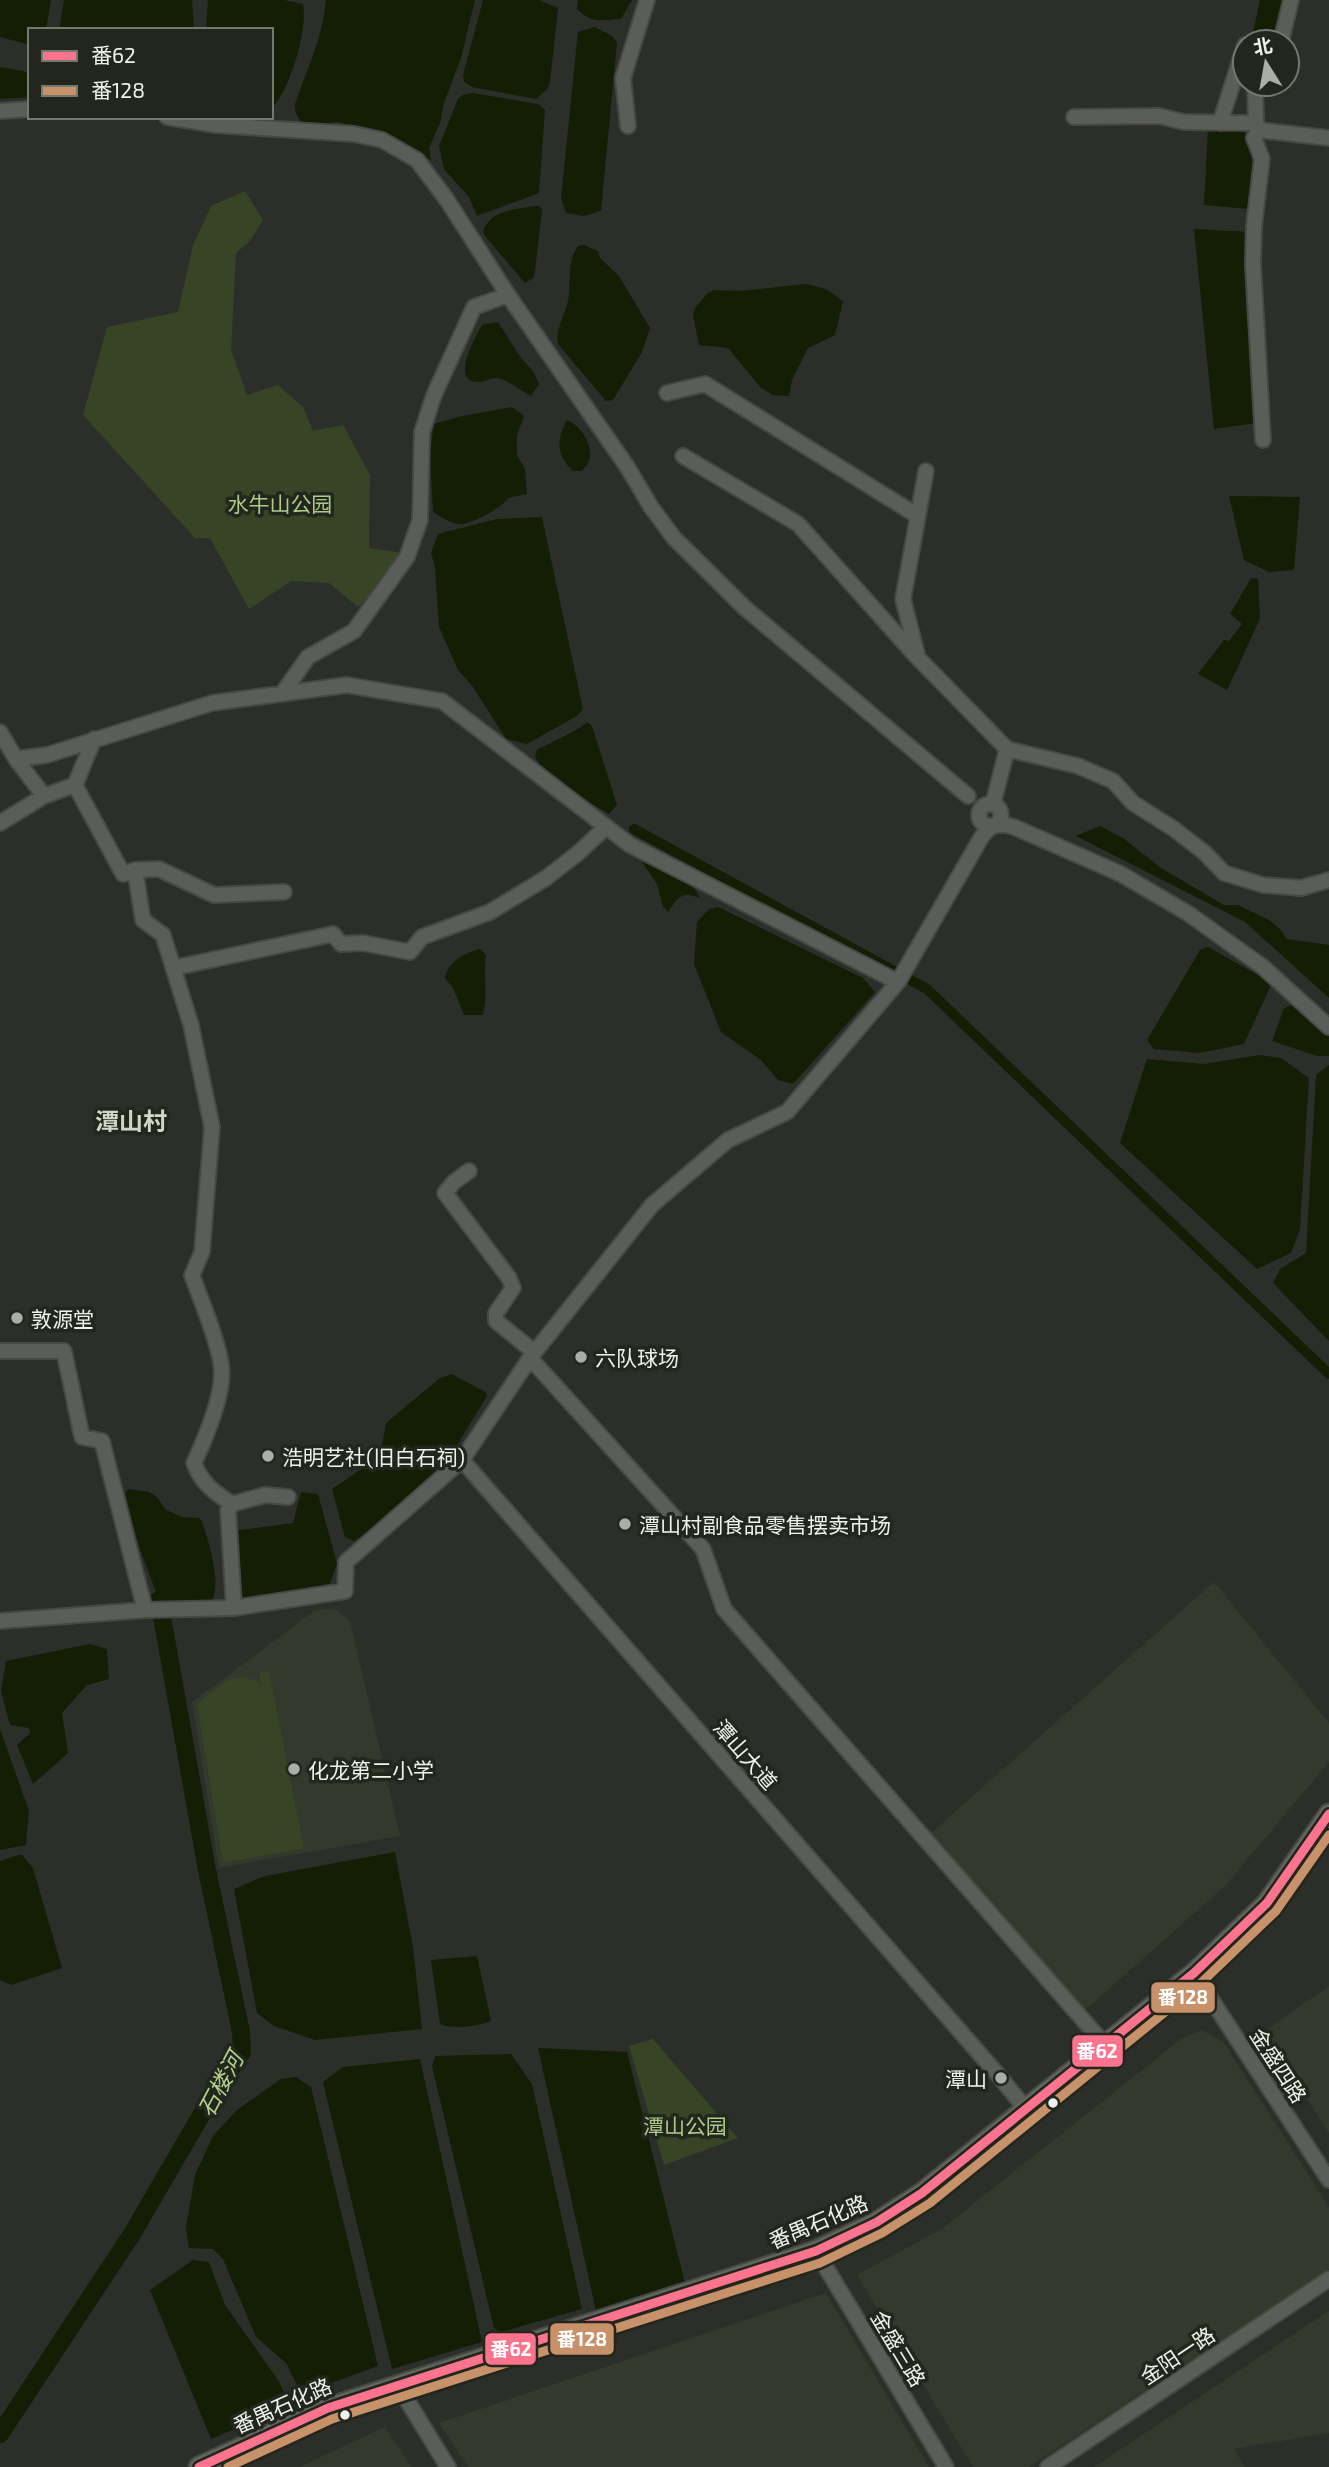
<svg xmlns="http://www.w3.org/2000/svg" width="1329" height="2467" font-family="'Exo 2','Noto Sans SC',sans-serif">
<rect width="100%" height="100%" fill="#2c2e29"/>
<path fill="#33392c" d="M1214,1582L1329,1723V1762L1225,1886L1083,2012L930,1834Z
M335,1609L350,1621L400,1836L219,1868L192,1702L315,1610Z
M1329,1986V2133L1263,2032Z
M1202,2030L1224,2043L1329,2207V2269L1029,2467H973L857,2275L943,2228L1181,2039Z
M826,2293L929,2467H468L439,2423Z
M1329,2311V2433L1234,2449L1245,2467H1094Z
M385,2427L412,2467H299Z"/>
<path fill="#374425" d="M245,191L263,220L250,241L236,253L231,350L247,395L278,385L303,407L313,431L343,425L370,475L369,548L403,553L381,585L358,607L329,583L291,581L249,609L210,538H195L83,415L107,327L178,312L193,245L211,206Z
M269,1671L304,1848L223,1863L197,1704C217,1689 233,1666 261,1684L259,1673Z
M652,2039H653L738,2138L664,2165L629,2046Z"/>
<path fill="#131e05" d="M0,0H51L46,30H30V45L0,37Z
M64,0H192L194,30H59Z
M208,0H284L303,4C308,29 290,91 271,109V30H206Z
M326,0H475L461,58L444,103L440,123L429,148L431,160L378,135L338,122L308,127C300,122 294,114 295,104C307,70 323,36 326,0Z
M483,0H539L558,8L550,82L548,88L536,99L472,87L464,82L463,75Z
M578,0H632L621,19C601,20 592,24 577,9Z
M1260,0H1286L1272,42H1251Z
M595,27L612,36L617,42L601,211L584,216L566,213L561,198L578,32Z
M0,67L23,71L30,75V97L0,99Z
M472,93L538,104L545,110L539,193L477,216L469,197L444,169L439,146L458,99L463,95Z
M1208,127H1236L1251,137L1253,152L1248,209L1204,205Z
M533,206H540L542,210L535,271L533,278L525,283L485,236L483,230C493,210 512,210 533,206Z
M1194,229L1250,232L1256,423L1214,429Z
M584,245L598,251L600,258L619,276L650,328L642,352L613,400L606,401L558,344C555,330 565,315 568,301C572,282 566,262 578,246Z
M806,284L826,289L843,301L835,335L808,348L792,380L789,396L773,395L761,388L728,348L699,345L693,315L695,308L708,293L714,290L740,291Z
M498,322L521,358L533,371L539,384L531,396C521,391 508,380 498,378C490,377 484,383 476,382C450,379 477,335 482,325Z
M512,407L524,416L517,435V455L525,469L527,494L508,498C502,508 476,521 464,524C454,526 441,517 433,512L430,452L434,424L458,417Z
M567,420C585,427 601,458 581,471H573C556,455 556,440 567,420Z
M1229,496L1300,497L1294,570L1269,572L1244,560Z
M542,517L583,709L577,716L527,744L506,739L473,687L458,670L439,627L435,567L431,553L438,534L497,519Z
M1251,578L1258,579L1260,619L1227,690L1198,674L1224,640L1229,641L1242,624L1230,614Z
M587,722L592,726L617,805L609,814C585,798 547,783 535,756L537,750C548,744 581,729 587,722Z
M1100,826L1123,838L1161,868L1224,905H1238L1269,920L1280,929L1287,939L1329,945V998L1245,922L1076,836Z
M642,862C664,871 690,874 700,898C680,891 679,897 668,912L663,907L657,884Z
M718,907L863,978L875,992L793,1084L778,1080L761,1060L721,1032L694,964L697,922L709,909Z
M1208,947L1272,983L1244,1044L1199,1053L1154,1049L1147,1040L1200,950Z
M480,949L486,955C483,976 488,995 483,1015H464L453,988L445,978C448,961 465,953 480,949Z
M1297,1003L1329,1029V1056H1317L1272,1041L1284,1008Z
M1260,1055L1281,1058L1309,1078L1300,1229L1291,1253L1257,1269L1120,1143L1147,1059L1204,1064Z
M1329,1065V1341L1273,1283L1280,1269L1306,1253L1316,1075Z
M452,1374L487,1393V1396L449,1458L369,1533L354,1541L345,1537L332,1489L380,1456L386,1423L440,1378Z
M128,1489L149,1492L157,1497L166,1510L182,1517L199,1518L202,1521C208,1540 222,1583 212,1600L175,1605L159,1600L138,1544L125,1493Z
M301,1492L318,1494L337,1564L327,1592L241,1603L234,1531L293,1523Z
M90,1644L107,1649L109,1679L87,1685L62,1713L68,1753L33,1784L17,1745L30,1733L29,1728L10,1725L1,1691L6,1661Z
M0,1729L29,1811L26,1845L0,1850Z
M395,1852L413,1947L422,2029L315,2040L274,2026L257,2013L234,1889L265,1876Z
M18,1855H22L33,1868L62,1968L11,1985L0,1980V1861Z
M477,1956L491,2021C478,2026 453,2030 440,2024L431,1960Z
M538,2048L627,2052L685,2283L596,2311Z
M511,2054L532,2084L582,2309L501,2332L494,2328L432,2066L435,2056Z
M420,2059L482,2342L392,2369L323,2082L343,2067Z
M296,2077L311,2087L378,2366L301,2394L287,2364L256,2337L223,2259L213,2249L189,2248L186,2227L195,2175L213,2136L237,2110L281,2079Z
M193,2260L209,2262L225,2305L278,2380L290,2405L211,2439L150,2290Z"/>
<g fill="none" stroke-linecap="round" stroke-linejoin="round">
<path stroke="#131e05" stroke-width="10" d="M634,829L927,989L1329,1374"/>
<path stroke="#131e05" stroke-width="18" d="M0,2434L132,2234L210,2100L242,2052L241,2032L207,1870L159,1600"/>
<defs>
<path id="minor" d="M1281,42L1291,0
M1255,84L1256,123L1259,130L1329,138
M0,111L30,109
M167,117L216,125L354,134L382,140L417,160L447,200L508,295L474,307L434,395L422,432L420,520L407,557L354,631L308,657L282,694
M1074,117L1159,116L1184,122L1256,123
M1220,123L1245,45
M628,126L623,78L647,0
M1259,130L1254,138L1262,159L1254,226L1253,264L1263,440
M508,295L628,468L651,507L674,538L745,608L968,796
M667,393L705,384L918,516
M683,456L798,524L916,656
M926,471L903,599L918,658L1007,749
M0,732L16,759L44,796
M16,759L47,755L212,703L347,685L442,701L630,845L898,982
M75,785L123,874L135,870L143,920L163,935L191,1025L212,1127L202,1252L192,1275C201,1301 217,1337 221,1364C226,1390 205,1439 194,1463C202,1484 214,1492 232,1504
M979 815a11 11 0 1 1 22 0a11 11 0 1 1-22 0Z
M993,804L1007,749L1078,766L1113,781L1133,803L1174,829L1205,853L1224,873L1263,885L1301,888L1329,880
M0,823L44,796L75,785L94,739
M135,870L159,869L214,895L284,892
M173,968L333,934L341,944L363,943L410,952L422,937L490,912L546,878L577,854L606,827
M469,1171L454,1182L445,1193L509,1278L513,1288L496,1313V1321L534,1352
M0,1351H64L82,1437L102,1441L145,1610
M530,1358L703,1549L724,1609L1106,2046
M462,1460L999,2076
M234,1608L228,1510L232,1504L265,1495L288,1497
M0,1621L145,1610L234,1608L345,1591L346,1562L462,1460L530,1358L652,1205L728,1140L787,1112L898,982L981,838C989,825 999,822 1014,827L1121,874L1189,914L1263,967L1329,1027
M1194,1973L1329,2180
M1003,2081L1026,2109
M816,2251L946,2467
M397,2384L448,2467
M1048,2467L1329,2279"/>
<path id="major" d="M199,2467L328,2408L816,2251L877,2222L922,2193L1194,1973L1267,1903L1329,1814"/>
</defs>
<use href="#minor" stroke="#474945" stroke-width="18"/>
<use href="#major" stroke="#474945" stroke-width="23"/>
<use href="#minor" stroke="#5b5e58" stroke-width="14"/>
<use href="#major" stroke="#62655d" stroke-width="19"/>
<defs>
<path id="bus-1" d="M199,2467L328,2408L816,2251L877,2222L922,2193L1194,1973L1267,1903L1329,1814"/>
<path id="bus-2" d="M228,2467L332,2419L820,2263L882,2233L930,2203L1202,1982L1276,1911L1329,1835"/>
</defs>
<use href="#bus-1" stroke="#22261d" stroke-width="14"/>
<use href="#bus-2" stroke="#22261d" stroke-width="14"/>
<use href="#bus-1" stroke="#fc738d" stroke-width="9"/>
<use href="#bus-2" stroke="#c7916a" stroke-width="9"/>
</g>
<g fill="#abada7" stroke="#22261d" stroke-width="2.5">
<circle cx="17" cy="1318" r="7"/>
<circle cx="581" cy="1357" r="7"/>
<circle cx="268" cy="1456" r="7"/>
<circle cx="625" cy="1524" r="7"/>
<circle cx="294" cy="1769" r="7"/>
<circle cx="1001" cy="2078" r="7"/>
</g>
<g fill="#eff2eb" stroke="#22261d" stroke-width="2.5">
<circle cx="1053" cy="2103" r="6"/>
<circle cx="345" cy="2415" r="6"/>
</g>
<g text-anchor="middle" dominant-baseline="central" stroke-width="7" stroke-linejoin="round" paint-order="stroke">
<g font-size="21" fill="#adca87" stroke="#22261d">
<text x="280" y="503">水牛山公园</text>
<text x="685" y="2125">潭山公园</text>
</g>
<g font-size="21" fill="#eff2eb" stroke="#22261d" text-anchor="start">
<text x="31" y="1318">敦源堂</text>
<text x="595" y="1357">六队球场</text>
<text x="282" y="1456">浩明艺社(旧白石祠)</text>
<text x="639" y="1524">潭山村副食品零售摆卖市场</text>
<text x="308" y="1769">化龙第二小学</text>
<text x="987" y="2078" text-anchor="end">潭山</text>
</g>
<g font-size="21" fill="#eff2eb" stroke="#22261d">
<text transform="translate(746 1754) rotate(49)">潭山大道</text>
<text transform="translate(1279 2065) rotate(57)">金盛四路</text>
<text transform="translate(818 2221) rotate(-23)">番禺石化路</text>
<text transform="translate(899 2348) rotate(59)">金盛三路</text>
<text transform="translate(1177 2355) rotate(-34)">金阳一路</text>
<text transform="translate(282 2405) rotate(-24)">番禺石化路</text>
</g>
<g font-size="23" font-style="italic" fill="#b3d18d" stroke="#22261d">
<text transform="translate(220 2084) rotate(-62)">石楼河</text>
</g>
<g font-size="24" font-weight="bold" fill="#d0d6c9" stroke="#22261d">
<text x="131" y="1120">潭山村</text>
</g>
</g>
<g stroke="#22261d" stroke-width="2.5">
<rect x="1150" y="1981" width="66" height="33" rx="7" fill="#c7916a"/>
<rect x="1071" y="2034" width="53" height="34" rx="7" fill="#fc738d"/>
<rect x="549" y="2322" width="66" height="34" rx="7" fill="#c7916a"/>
<rect x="484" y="2332" width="53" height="34" rx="7" fill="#fc738d"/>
</g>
<g font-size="19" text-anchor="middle" font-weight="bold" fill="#fff">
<text x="1183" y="2004">番128</text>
<text x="1097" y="2058">番62</text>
<text x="582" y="2346">番128</text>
<text x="511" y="2356">番62</text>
</g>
<rect x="28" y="28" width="245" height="91" fill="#22261d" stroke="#74786f" stroke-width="2"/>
<rect x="42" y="51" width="35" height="10" fill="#fc738d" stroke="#74786f" stroke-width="2"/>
<text x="91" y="63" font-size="21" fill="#eff2eb">番62</text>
<rect x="42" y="86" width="35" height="10" fill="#c7916a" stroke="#74786f" stroke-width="2"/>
<text x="91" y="98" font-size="21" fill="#eff2eb">番128</text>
<g transform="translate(1266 63) rotate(349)"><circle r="33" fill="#22261d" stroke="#74786f" stroke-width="2"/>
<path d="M0-5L12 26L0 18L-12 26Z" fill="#abada7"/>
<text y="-10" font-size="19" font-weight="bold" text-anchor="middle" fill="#eff2eb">北</text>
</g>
</svg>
